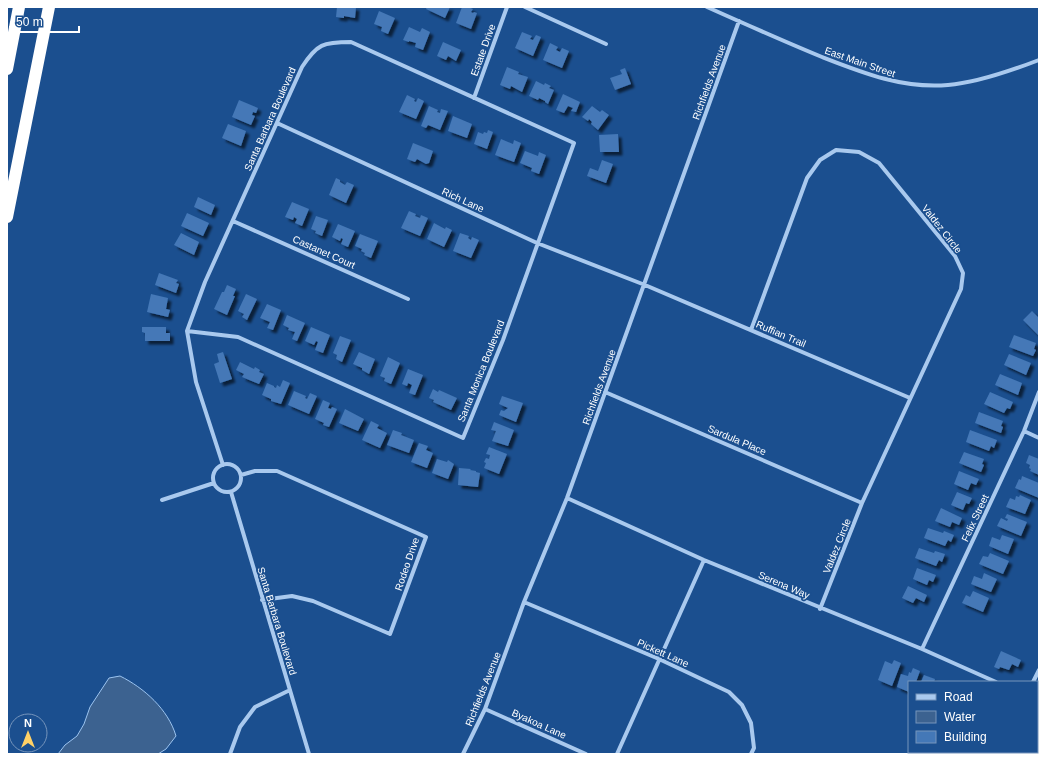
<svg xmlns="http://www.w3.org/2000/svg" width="1046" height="761" font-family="Arial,sans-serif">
<defs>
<filter id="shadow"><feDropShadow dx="3.5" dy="3.5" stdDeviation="1" flood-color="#0009"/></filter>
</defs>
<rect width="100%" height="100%" fill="#1b4f8f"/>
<path fill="#3c6290" stroke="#9cc4f0" d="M120,676C144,688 168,709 176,736L166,749L158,754H58L65,745L77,736L84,724L90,707L109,678Z"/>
<path fill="#4478b7" filter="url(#shadow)" d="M337,7H356L355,18L344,16V18L336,17Z
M427,7H450L445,18L426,9Z
M462,7H468L473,9L471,12L473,13L474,12L477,13L471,29L456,23Z
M379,11L395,18L388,34L381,31L382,27L374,24Z
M409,27L420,32L422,28L430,32L423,50L415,47L416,43L409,41V42L403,40Z
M522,32L532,36L530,39L533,40L536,35L541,37L533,56L515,48Z
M443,42L461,50L456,61L448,56L446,60L437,56Z
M550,43L558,47L556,50L560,52L562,48L569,51L562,68L543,60Z
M507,67L519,72L518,74L528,77L522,92L511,86L510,89L500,85Z
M625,68L631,84L615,90L610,78L622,74L620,70Z
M536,81L544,85L545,83L551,86L549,88L554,90L548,104L545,102V101L539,98L538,100L529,96Z
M563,94L580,102L576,112L571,111L573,108L568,106L564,113L556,110Z
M407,95L415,99L414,101L416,102L418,98L424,101L416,119L399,112Z
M239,100L258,108L256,113L253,112L252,115L255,116L251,125L232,117Z
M429,106L438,110L437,112L440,113L441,109L448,111L440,130L428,125L426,128L421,126Z
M592,106L600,112L602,110L609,115L598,130L591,124L592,122L589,119L588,121L582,117Z
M453,116L472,124L467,138L448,131Z
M228,124L246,131L241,146L222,138Z
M488,130L493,132L487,149L474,144L478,132L483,134L484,132L487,133Z
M618,134L619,152H600L599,135Z
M501,139L513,144L514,140L521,143L514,162L495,155Z
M413,143L433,151L429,163L426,164L417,159L415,162L407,159Z
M525,151L538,156L539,152L546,155L539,174L531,171L532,168L520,163Z
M602,160L613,164L606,183L587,176L590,168L598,171Z
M336,178L340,180V182L345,185L347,182L354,185L346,203L329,195Z
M198,197L215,205L211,215L194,207Z
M292,202L309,209L302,226L295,223L297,219L294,217L293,220L285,217Z
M409,211L416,214L415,216L420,218L421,215L428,218L420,236L401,228Z
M187,213L209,223L203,236L181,226Z
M316,216L328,220L322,236L315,233L316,231L311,229Z
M434,223L445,229L446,227L452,230L444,247L427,239Z
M338,224L355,231L348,247L341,244L343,239L341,238L340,241L332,237Z
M181,233L199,242L194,255L174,245Z
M460,233L469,236L468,238L471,240L472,237L479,240L471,258L453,251Z
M360,234L378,241L371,258L364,255L365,253L361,251L362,249L355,246Z
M159,273L178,280L176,283L179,284L176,293L155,285Z
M227,285L236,289L233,296H235L227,315L214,309L222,292H224Z
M151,294L168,298L166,309L170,310L168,317L147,312Z
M246,294L257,299L247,320L242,317L244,314L238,311Z
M267,304L281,310L273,330L267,328L270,322L260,318Z
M1032,311L1039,318V336L1023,320Z
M287,315L305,323L297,341L292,339L295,332L288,330L289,328L283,325Z
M142,327H166V333H170V341H145V333L142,332Z
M311,327L330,335L323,353L315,350L318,342L316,341L314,345L305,341Z
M1014,335L1036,343L1034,349L1036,350L1033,356L1009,347Z
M340,336L351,340L342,362L336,359L337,355L333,353Z
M223,352L232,379L220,383L214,364L219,362L217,354Z
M359,352L375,359L369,374L362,370V368L353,364Z
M1009,354L1031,363L1026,375L1004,365Z
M388,357L400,363L391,384L384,381L385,378L380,376Z
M240,362L254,369L255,367L260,370L259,372L264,374L259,384L242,377L244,374L236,370Z
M408,369L423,375L415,395L409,393L412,385L408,383L407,386L402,384Z
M1000,374L1022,383L1018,395L995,385Z
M283,380L290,383L281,404L271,401V399L262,395L267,383L274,386V387L276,388L277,385L280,387Z
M433,389L438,392L439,390L457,398L451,410L433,402L434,400L429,398Z
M294,391L306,396L305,398L307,399L310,393L317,396L309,414L288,405Z
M990,392L1013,402L1010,409L1007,408L1004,413L984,404Z
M502,396L523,403L516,422L499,415L501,410L504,411L508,408L499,404Z
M323,400L330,403L328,408L331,409L332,407L337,409L329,427L323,425L324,423L315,419Z
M345,409L364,419L358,431L339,423Z
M979,412L1003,421L1001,426L1003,427L1001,433L975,423Z
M371,421L379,425L377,428L387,433L380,448L362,440Z
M494,422L514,430L508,446L492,441L496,431L491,430Z
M393,430L402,433L401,435L414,440L409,453L387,445Z
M970,430L997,440L994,448L991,446L989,451L966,442Z
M419,443L428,446L426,450L433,453L427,468L411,462Z
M489,447L507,454L499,474L484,468L486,463L484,462L486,458L489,459L490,455L486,454Z
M964,452L984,459L982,464L984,465L981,472L959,463Z
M1029,455L1039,459V475L1030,471L1031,469L1029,468L1030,465L1026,463Z
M437,459L447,462L448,460L454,464L448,479L432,473Z
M459,468L471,469L470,470L476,471V472L480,473L478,487L458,485Z
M959,471L979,479L976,485L971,483L968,490L954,484Z
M1022,476L1039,483V498L1015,488L1019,479L1021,480Z
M957,492L972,498L969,504L966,503L963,510L951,505Z
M1020,495L1031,500L1025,514L1006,507L1010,498L1015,500L1016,496L1019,497Z
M941,508L962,518L959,525L952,522L950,527L935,521Z
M1007,514L1027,522L1021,536L997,526L1001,518L1007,521L1008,519L1005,518Z
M928,528L943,533L944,531L954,535L951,542L948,540L945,546L924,538Z
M1002,535L1014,539L1008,554L989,546L992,537L1000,540Z
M919,548L934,553L935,551L945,554L942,562L939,560L936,566L915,558Z
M990,553L1009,561L1003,574L979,564L983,556L988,557Z
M917,568L936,575L933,582L929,580L927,585L913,579Z
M984,573L997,579L991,592L971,584L974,576L982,579Z
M908,586L927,595L924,602L916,598L913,603L902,598Z
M973,591L989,598L983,612L962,603L966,595L970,597Z
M1001,651L1021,660L1018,667L1012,664L1009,670L1000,667L999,669L994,667Z
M894,660L901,663L892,686L878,680L885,661L892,664Z
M913,668L920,671L916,682H909V692L897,687L901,674L908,676L909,672L911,673Z
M924,675L935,679L934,682H921Z"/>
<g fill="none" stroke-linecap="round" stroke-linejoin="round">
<path stroke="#a9c9ee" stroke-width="4" d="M525,7L606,44
M707,7C745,24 783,41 822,57C863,73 903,89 948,85C975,83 1013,70 1039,60
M474,98L507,7
M277,123L537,243L645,285L910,398
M233,221L408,299
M751,330L807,178L820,160L836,150L859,152L879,163L955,256L963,273L961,289L862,503L820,609
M187,331L238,337L463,438L503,340L574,143L351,42C323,42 317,44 302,67L205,282L187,331L196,382L223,465
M605,392L862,503
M1024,431L1039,438
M213 478a14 14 0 1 1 28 0a14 14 0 1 1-28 0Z
M241,475L255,471H277L426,537L390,634L313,601L292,596L262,600
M231,492L309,754
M567,498L704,560L922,649L996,682
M162,500L214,483
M524,602L659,659L729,692L742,705L751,723L754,748L751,754
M922,649L1024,431L1039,392
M1033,682L1039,670
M1037,700L1039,701
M485,709L586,754
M230,754L240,727L255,707L290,690
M463,754L485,709L524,602L567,498L739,21
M617,754L704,560"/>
<path stroke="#fff" stroke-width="12" d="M7,69L19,7
M7,217L49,7"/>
</g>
<g text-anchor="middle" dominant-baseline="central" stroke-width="3.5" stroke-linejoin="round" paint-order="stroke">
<g font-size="10" fill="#fff" stroke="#1b4f8f">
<text transform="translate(483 50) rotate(-70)">Estate Drive</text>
<text transform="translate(860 62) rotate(19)">East Main Street</text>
<text transform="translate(709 82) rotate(-70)">Richfields Avenue</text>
<text transform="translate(270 119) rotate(-66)">Santa Barbara Boulevard</text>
<text transform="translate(463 200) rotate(25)">Rich Lane</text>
<text transform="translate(942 229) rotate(52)">Valdez Circle</text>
<text transform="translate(324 252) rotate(24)">Castanet Court</text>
<text transform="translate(781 334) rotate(23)">Ruffian Trail</text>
<text transform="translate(481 371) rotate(-68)">Santa Monica Boulevard</text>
<text transform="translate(599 387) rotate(-70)">Richfields Avenue</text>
<text transform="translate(737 440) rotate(23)">Sardula Place</text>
<text transform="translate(975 518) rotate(-65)">Felix Street</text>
<text transform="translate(837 546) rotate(-68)">Valdez Circle</text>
<text transform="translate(407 564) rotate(-71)">Rodeo Drive</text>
<text transform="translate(784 585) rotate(23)">Serena Way</text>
<text transform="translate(277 621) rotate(73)">Santa Barbara Boulevard</text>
<text transform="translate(663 653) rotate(24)">Pickett Lane</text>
<text transform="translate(483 689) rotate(-68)">Richfields Avenue</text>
<text transform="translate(539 724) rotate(24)">Byakoa Lane</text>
</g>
</g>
<rect width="1046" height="761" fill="none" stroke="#ffffff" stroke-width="16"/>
<rect x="908" y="681" width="130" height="72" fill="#1b4f8f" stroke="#7695bc"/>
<rect x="916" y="694" width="20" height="6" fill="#a9c9ee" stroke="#7695bc"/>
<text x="944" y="701" font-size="12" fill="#ffffff">Road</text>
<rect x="916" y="711" width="20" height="12" fill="#3c6290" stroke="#7695bc"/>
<text x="944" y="721" font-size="12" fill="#ffffff">Water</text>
<rect x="916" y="731" width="20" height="12" fill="#4478b7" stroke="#7695bc"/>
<text x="944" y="741" font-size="12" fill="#ffffff">Building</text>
<g transform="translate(28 733)"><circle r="19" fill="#1b4f8f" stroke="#7695bc"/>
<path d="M0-3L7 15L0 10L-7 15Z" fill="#ffd166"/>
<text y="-6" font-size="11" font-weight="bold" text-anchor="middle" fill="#ffffff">N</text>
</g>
<path d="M10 26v6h69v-6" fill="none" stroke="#ffffff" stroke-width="2"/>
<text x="16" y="26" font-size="12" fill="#ffffff" stroke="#1b4f8f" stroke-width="3" paint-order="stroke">50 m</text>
</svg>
